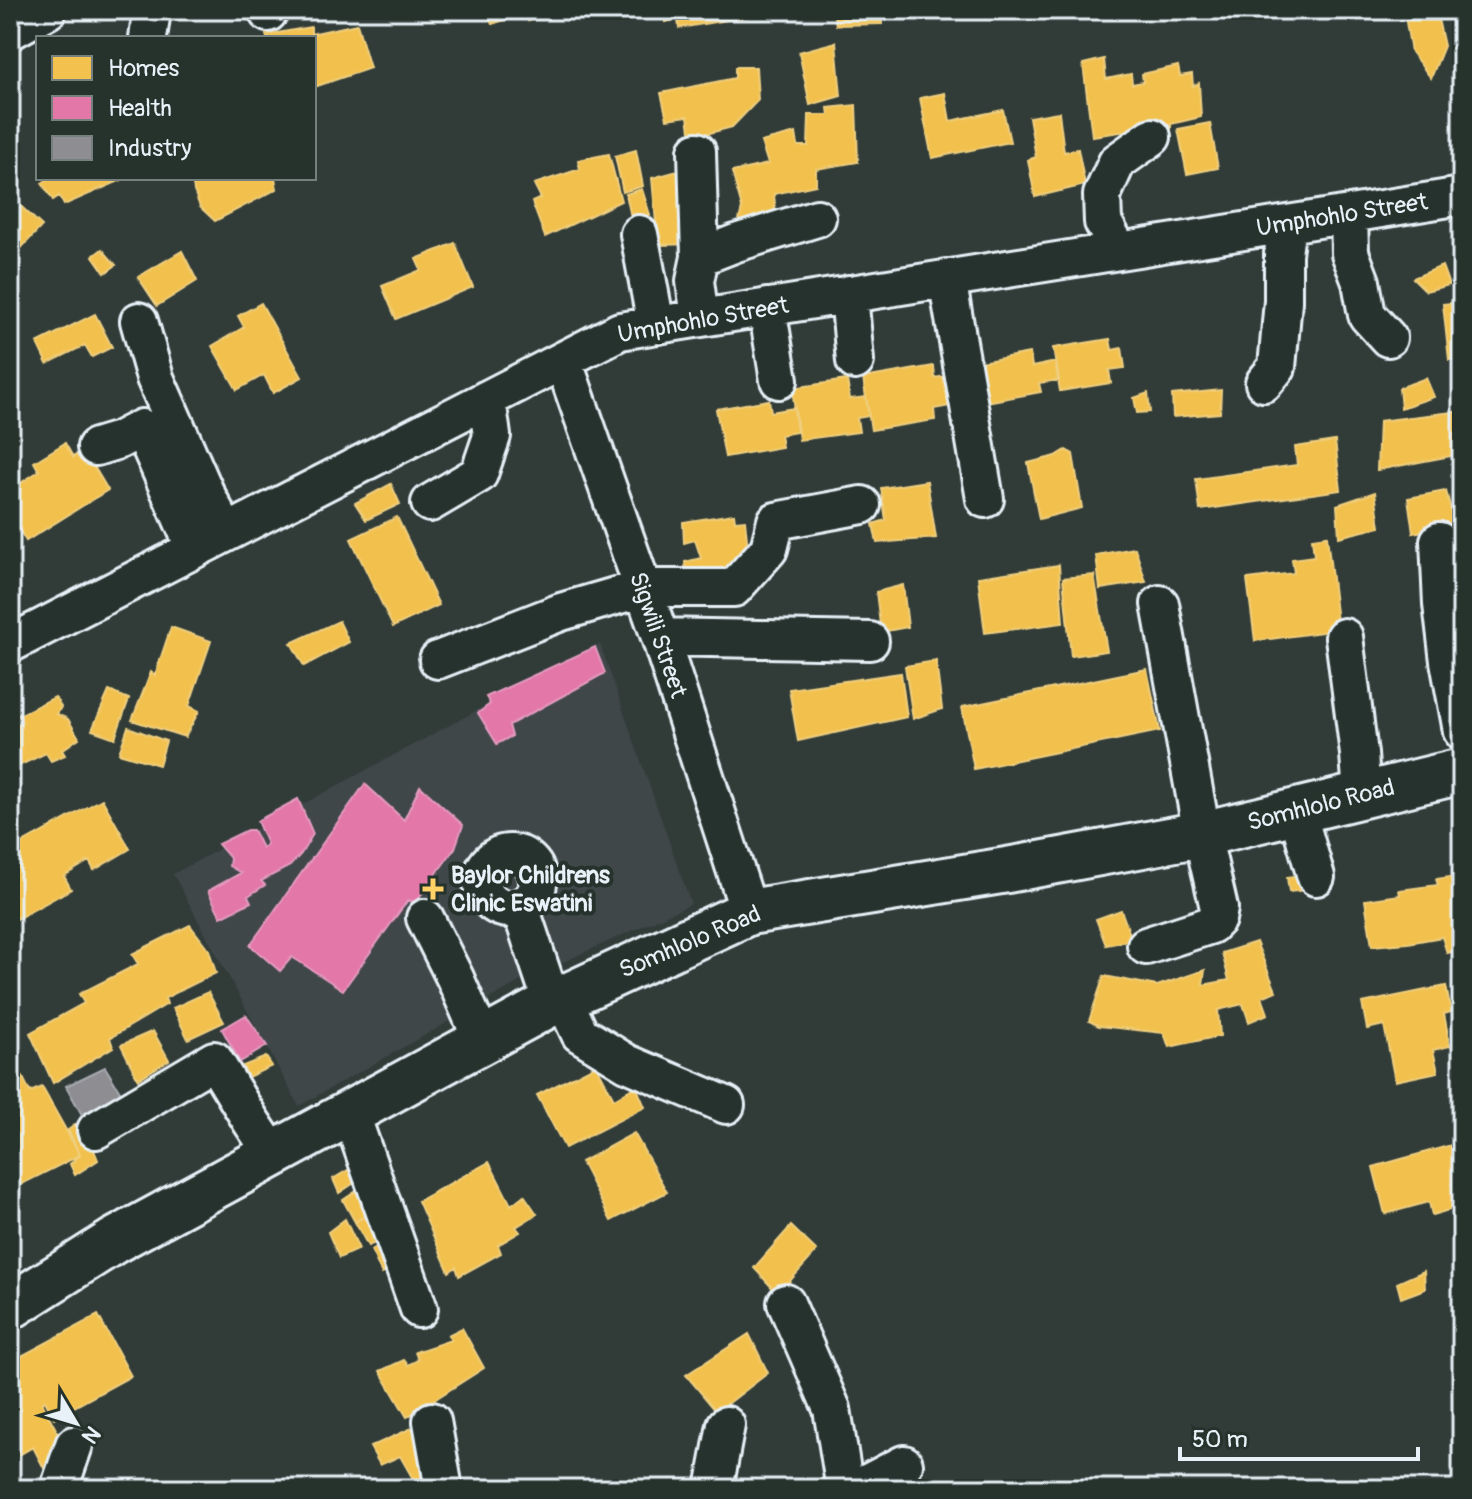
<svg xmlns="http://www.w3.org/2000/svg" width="1472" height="1499" font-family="Pangolin,sans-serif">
<rect width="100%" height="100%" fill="#313c39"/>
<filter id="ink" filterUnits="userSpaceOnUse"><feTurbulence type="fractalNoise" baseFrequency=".0125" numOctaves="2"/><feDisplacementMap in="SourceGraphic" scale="16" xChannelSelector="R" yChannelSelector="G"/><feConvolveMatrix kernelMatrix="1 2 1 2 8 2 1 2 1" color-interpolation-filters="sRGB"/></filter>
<g filter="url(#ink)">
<path fill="#3f4648" d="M600,644L691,904L521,981L299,1106L173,874Z"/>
<path fill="#f2c14e" stroke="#efcf81" stroke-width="2" d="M470,10H570L528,21L526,13L492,24L486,13L471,17Z
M663,10H768L769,13L679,28L678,19L665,22Z
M833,10H881L882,24L836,25Z
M1404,10H1436L1444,46L1431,78L1411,52Z
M357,24L370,68L314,87V38H267L266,35L311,27V34Z
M836,42L841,96L810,105L799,52Z
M1104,59L1106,79L1131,74L1132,84L1143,82L1142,74L1178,66L1180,76L1192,74L1193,86L1199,83L1201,117L1171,124V135L1129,141L1127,131L1092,136L1083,64Z
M735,67H756L758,100L732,127L691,138L688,116L667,119L661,93L735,78Z
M945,93L950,121L1003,110L1010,142L932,158L920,98Z
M856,105L858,162L816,169V185L774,194L776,216L737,228L742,208L732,172L768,164L761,142L796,133L798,146H808L809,115H829L828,108Z
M1059,112L1064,152L1078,149L1085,185L1035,197L1028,160L1036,157L1029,117Z
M1210,123L1218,168L1187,174L1178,129Z
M636,150L643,186L623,192L615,156Z
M609,154L621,201L545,237L532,202L541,198L534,184L580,169L578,160Z
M685,169L698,244L658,245L652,178Z
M50,178H126L64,205L59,196L53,200L42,183Z
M192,178H275L277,189L215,221L200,207L194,191Z
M642,189L650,215L632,222L626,194Z
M10,196L42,226L10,260Z
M455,243L473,287L396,319L382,286L421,270L416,259Z
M102,249L116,265L105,273L93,256Z
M182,251L197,281L157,306L138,277Z
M1442,266L1449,285L1426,291L1413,278Z
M1462,302V359L1449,360L1443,304Z
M261,303L302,377L273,393L264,375L237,390L212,346L244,327L238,316Z
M95,314L112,347L92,357L85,345L47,364L37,343Z
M1110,339L1112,350L1122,348L1125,368L1109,370L1111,383L1060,391L1053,348Z
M1030,353L1032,367L1056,362L1059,380L1039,383L1041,392L986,402L980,362Z
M934,366L935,378L945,376L950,406L934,409L935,420L871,430L863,378Z
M1426,378L1434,397L1401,408L1399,388Z
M847,380L850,399L866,397L869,416L857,418L859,432L799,440L792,388Z
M1221,390L1220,413L1173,417L1172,395Z
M1148,393L1150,412L1137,413L1134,398Z
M769,400L771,412L794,408L797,432L780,435L782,447L725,457L716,409Z
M1462,411V454L1377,470L1379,421Z
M1335,441L1341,490L1200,510L1196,479L1297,465L1295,447Z
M65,443L73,457L84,450L108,490L26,541L10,515V490L39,471L34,462Z
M1066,450L1073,454L1082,508L1039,519L1028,463L1056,456Z
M927,481L936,538L877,543L873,524L886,520L881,488Z
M391,484L400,504L366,520L355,503Z
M1446,491L1455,524L1413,533L1408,498Z
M1375,492L1380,527L1339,537L1337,505Z
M734,514L735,521L745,520L750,570L686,577L685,562L701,558L695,540L684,543L683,522Z
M397,517L439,605L393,627L351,539Z
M1327,536L1338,630L1255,641L1247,579L1294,573L1292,559L1314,556L1312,538Z
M1135,548L1146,582L1100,589L1096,555Z
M1059,565L1063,623L985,633L978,577Z
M1094,575L1107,651L1071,656L1063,578Z
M903,585L908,627L881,632L876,592Z
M339,621L349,642L304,666L291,643Z
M171,627L211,641L189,706L199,711L185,737L132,720L151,672L155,675Z
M936,661L942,709L913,719L905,666Z
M1147,669L1160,731L974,769L962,707Z
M901,673L907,717L798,741L789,689Z
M109,691L129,699L115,738L92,730Z
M55,697L61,707L57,714L68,719L79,738L62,750L65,755L51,761L46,753L10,770V728L22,722L19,715Z
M128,727L166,741L159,765L119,753Z
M102,799L130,849L94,870L89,861L64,876L71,889L15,920L10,911V850Z
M1307,874L1306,890L1289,892L1287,877Z
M1451,877V881L1462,879V950L1447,953L1442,937L1408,943L1372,946L1365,900L1400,895L1399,890L1438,885L1436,879Z
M1121,910L1132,940L1106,945L1096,919Z
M190,925L209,950L216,973L165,998L167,1004L110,1038L113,1047L53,1083L30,1033L84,1003L79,994L138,964L132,954Z
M1256,942L1276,991L1262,997L1268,1014L1249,1022L1243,1004L1218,1010L1220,1036L1169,1047L1164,1033L1099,1026L1089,1021L1104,976L1157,986L1205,970L1203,985L1229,980L1222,953Z
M1446,986L1451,1012L1444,1014L1450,1046L1433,1050L1438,1072L1395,1081L1384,1025L1367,1029L1362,1003Z
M208,992L224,1022L188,1039L173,1008Z
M153,1031L169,1060L138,1079L121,1045Z
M10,1051L30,1092L42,1087L80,1155L10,1190Z
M266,1057L272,1066L248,1077L243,1066Z
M596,1065L614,1099L636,1086L645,1107L565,1148L537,1095Z
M82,1120L98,1160L75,1175L70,1164L80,1155L68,1130Z
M634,1133L667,1192L611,1221L581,1162Z
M1462,1142V1194L1453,1197L1456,1208L1432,1215L1429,1202L1385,1214L1373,1167Z
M489,1162L511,1205L524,1195L537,1214L516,1227L520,1232L498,1245L501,1253L459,1276L456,1267L449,1272L418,1201Z
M353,1167L357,1181L339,1193L333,1179Z
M361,1188L375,1209L355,1222L343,1200Z
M375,1209L390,1237L368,1246L355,1222Z
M345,1219L359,1249L339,1258L328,1232Z
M791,1226L817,1251L778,1294L754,1268Z
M386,1243L401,1266L382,1274L371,1250Z
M1424,1271L1425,1289L1401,1298L1397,1283Z
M98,1315L131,1376L54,1418L45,1401L42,1403L68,1452L59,1464L46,1472L33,1447L14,1458L10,1451V1362Z
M462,1328L484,1368L407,1417L380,1371L404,1360L408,1365L418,1360L415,1352L451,1340L448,1335Z
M749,1334L768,1373L717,1412L686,1375Z
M412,1428L441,1473L417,1486L400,1456L380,1465L370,1447Z"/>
<path fill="#e377a8" stroke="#e49cc0" stroke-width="2" d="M595,647L605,673L509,725L512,736L497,744L478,713L490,704L486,697Z
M365,784L404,820L420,786L463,825L455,848L415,903L408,900L343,990L292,957L280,971L250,945Z
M298,799L313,834L301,854L290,866L261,881L265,885L248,896L251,902L221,917L208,891L241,873L229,866L230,858L218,844L247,830H253L262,848L267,844L257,821Z
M246,1015L267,1046L240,1062L222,1029Z"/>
<path fill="#8d8d92" stroke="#a8abb1" stroke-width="2" d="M105,1067L121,1093L82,1115L66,1086Z"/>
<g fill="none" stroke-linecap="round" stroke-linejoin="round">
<defs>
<path id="minor" d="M268,13L269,10
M10,31L48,10
M148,38L152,10
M697,151L700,257
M1349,214L1350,253L1361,282L1367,315L1388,338
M639,234L656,325
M1119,251L1103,222L1102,195L1117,162L1152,137
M947,278L985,499
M849,294L855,361
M767,307L779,380
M700,318L695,281L700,257L736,243L817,218
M139,321L155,378L205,492L226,532
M563,360L660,637L749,912
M1264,383L1277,367L1283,301V254L1287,224
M96,447L119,440L142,428L195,549
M430,503L479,474L492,436L487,399
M1439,541L1442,604L1449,661L1462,731
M660,637L870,641
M1344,637L1359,754L1362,795
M10,644L620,331L1462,196
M438,660L561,612L643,588H734L769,549L776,521L862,505
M1297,811L1316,877
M482 881a28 28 0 1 1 56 0a28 28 0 1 1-56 0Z
M520,907L552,1003
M425,918L455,978L482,1040
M1146,946L1211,925L1217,919L1219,908L1202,834L1160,604
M563,998L580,1034L627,1063L726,1105
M350,1112L419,1309
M96,1130L214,1060L251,1121L273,1154
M786,1303L832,1409L845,1489
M432,1421L444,1489
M59,1489L74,1445
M714,1489L726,1425
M856,1489L904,1464"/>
<path id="major" d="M10,1307L114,1241L552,1003L749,912L1007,870L1202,834L1462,771"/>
</defs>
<use href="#minor" stroke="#e8f1f8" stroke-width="42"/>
<use href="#major" stroke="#e8f1f8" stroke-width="50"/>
<use href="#minor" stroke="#26332d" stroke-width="36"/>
<use href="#major" stroke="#26332d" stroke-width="44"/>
</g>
</g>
<path fill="#ffd166" stroke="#26332d" stroke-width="3" d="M429 877h8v8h8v8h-8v8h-8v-8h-8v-8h8z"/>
<g text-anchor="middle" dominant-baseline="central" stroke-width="8" stroke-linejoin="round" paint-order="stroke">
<g font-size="24" fill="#e8f1f8" stroke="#26332d">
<text transform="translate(1342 215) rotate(-9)">Umphohlo Street</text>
<text transform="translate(703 320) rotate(-10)">Umphohlo Street</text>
<text transform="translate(658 635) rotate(71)">Sigwili Street</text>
<text transform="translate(1321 805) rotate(-14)">Somhlolo Road</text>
<text transform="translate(690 942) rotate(-23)">Somhlolo Road</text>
</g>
<g font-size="24" font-weight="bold" fill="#e8f1f8" stroke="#26332d" text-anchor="start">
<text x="451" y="875">Baylor Childrens<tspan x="451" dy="28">Clinic Eswatini</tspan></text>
</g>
</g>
<rect width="1472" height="1499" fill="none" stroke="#26332d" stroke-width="40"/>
<rect x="20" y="20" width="1432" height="1459" fill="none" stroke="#e8f1f8" stroke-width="3" filter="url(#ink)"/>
<rect x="36" y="36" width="280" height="144" fill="#26332d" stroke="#747f7e" stroke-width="2"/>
<rect x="52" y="56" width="40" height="24" fill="#f2c14e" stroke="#747f7e" stroke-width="2"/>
<text x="108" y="76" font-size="24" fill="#e8f1f8">Homes</text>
<rect x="52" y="96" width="40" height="24" fill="#e377a8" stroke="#747f7e" stroke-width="2"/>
<text x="108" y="116" font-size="24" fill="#e8f1f8">Health</text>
<rect x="52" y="136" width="40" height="24" fill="#8d8d92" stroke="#747f7e" stroke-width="2"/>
<text x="108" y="156" font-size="24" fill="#e8f1f8">Industry</text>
<g transform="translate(76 1423) rotate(128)" stroke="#26332d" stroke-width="6" paint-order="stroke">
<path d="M0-6L14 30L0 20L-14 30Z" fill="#e8f1f8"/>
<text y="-12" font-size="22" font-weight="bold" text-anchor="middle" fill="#e8f1f8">N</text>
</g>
<path d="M1180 1447v12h238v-12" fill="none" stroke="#e8f1f8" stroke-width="4"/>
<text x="1192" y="1447" font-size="24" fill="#e8f1f8" stroke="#26332d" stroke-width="6" paint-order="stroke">50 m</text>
</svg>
